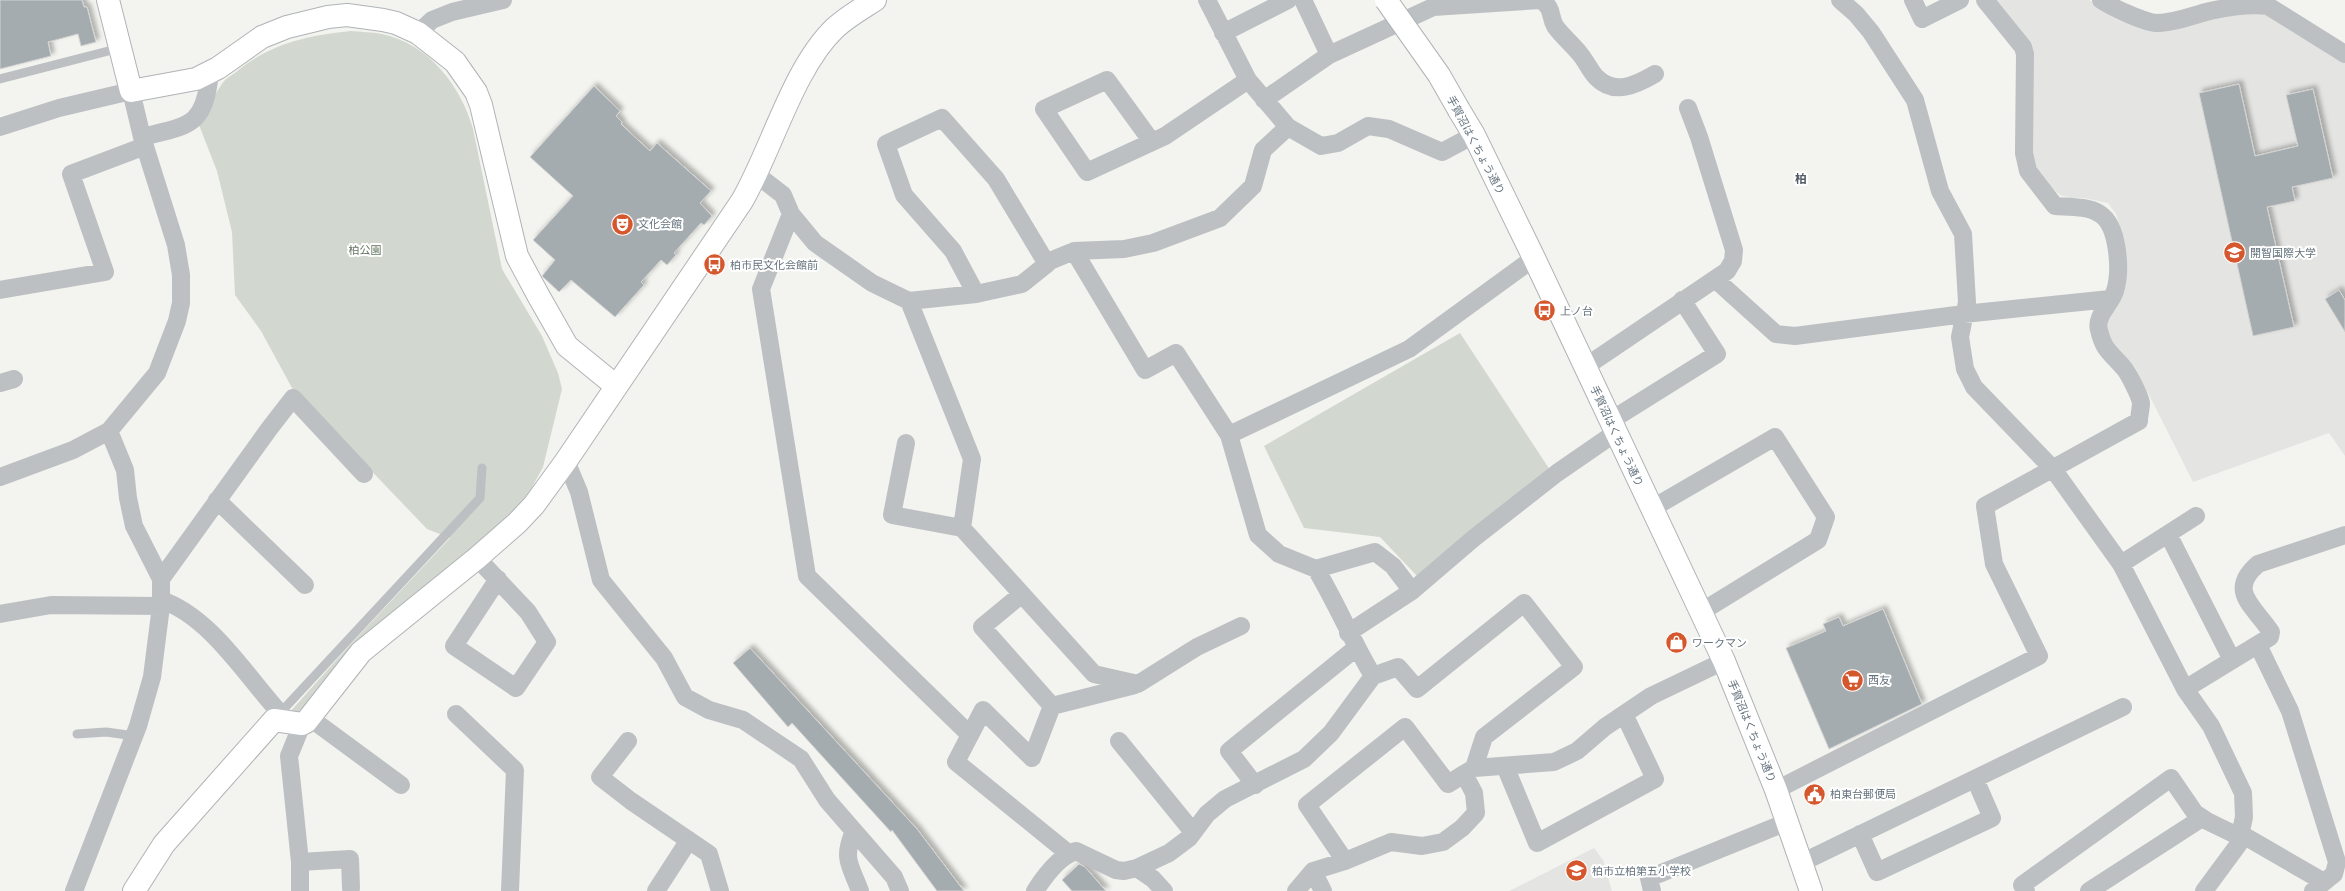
<svg xmlns="http://www.w3.org/2000/svg" width="2345" height="891" font-family="Poppins,'Noto Sans JP',sans-serif">
<defs>
<filter id="shadow"><feDropShadow dx="3.5" dy="-3.5" stdDeviation="2" flood-color="#0004"/></filter>
</defs>
<rect width="100%" height="100%" fill="#f3f3ef"/>
<path fill="#e4e5e3" d="M1995,0H2089L2125,20L2258,12L2273,17L2332,57L2345,63V456L2329,433L2193,482L2135,367L2112,343L2108,330L2107,320L2127,268L2124,239L2116,214L2108,203L2084,198H2071L2060,195L2050,186L2035,167L2030,144L2031,84Z
M1594,848L1603,860L1612,891H1509Z"/>
<path fill="#d2d8cf" d="M351,31C361,32 372,32 382,34C429,44 461,86 473,129L502,269L542,336L558,373L562,389L543,467L529,493L505,522L300,714L289,713L349,646L450,538L427,529L292,388L261,331L235,295L232,232L217,171L199,125C207,111 215,92 225,80C228,77 232,75 235,73C268,44 309,35 351,31Z
M1460,333L1552,473L1417,576L1380,537L1304,528L1264,446Z"/>
<path fill="#a5acb0" stroke="#d4d4d2" filter="url(#shadow)" d="M0,0H82L84,7H87L96,42L81,46L78,34L48,42L51,56L0,69Z
M2239,84L2255,156L2298,146L2286,95L2313,89L2333,178L2292,187L2295,201L2267,207L2294,327L2253,336L2199,93Z
M594,86L620,111L616,116L622,122L621,124L639,141L650,151L657,143L711,191L700,203L712,216L704,225L701,223L674,253L676,255L667,265L661,260L641,282L644,285L615,317L571,280L559,292L542,276L555,260L533,240L573,196L530,157Z
M2339,290L2345,300V332L2325,299Z
M1883,609L1922,704L1829,749L1786,648L1826,631L1823,624L1839,617L1843,626Z
M750,648L917,829L964,891H937L892,830L891,832L792,723L788,727L733,663Z
M1079,864L1085,867L1106,891H1072L1062,880Z"/>
<g fill="none" stroke-linecap="round" stroke-linejoin="round">
<defs>
<path id="secondary" d="M108,0L131,91L196,79L218,68L262,37L287,27L328,17L347,15L383,20L396,23L418,33L455,62L476,92L481,105L517,256L538,295L567,346L616,386
M1459,110L1474,135L1534,258L1724,661L1776,790L1811,891
M134,891L164,844L274,720L302,724L306,722L361,652L477,558L517,523L534,505L566,461L742,201C772,149 793,68 835,28C847,17 861,9 875,0"/>
</defs>
<use href="#secondary" stroke="#afb4b7" stroke-width="24"/>
<path stroke="#bcc0c3" stroke-width="9" d="M0,79L120,48
M280,713L480,498L482,468
M77,734L106,732L135,736"/>
<path stroke="#bcc0c3" stroke-width="18" d="M1207,0L1248,80L1288,127L1321,146L1338,143L1368,126L1389,129L1442,152L1474,135
M1303,0L1329,55
M1541,0C1554,9 1549,15 1555,26C1562,36 1573,45 1580,54C1586,61 1590,71 1596,77C1614,96 1636,85 1655,74
M1840,0L1856,14L1871,32L1915,100L1940,191L1963,234L1967,302L1960,337L1965,369L1974,387L2053,469L2121,564L2185,689L2211,726L2243,793L2244,817L2238,845L2204,891
M1913,0L1922,19L1960,0
M2101,0C2111,7 2146,23 2157,23C2175,23 2193,15 2210,11C2229,7 2250,4 2268,6L2345,54
M418,33L432,20L452,12L503,0
M1223,33L1288,0
M1264,100L1329,55L1433,7L1540,0
M0,127L59,108L131,91L142,137L176,245L181,275V303L177,321L157,373L109,431L73,450L0,477
M1288,127L1263,150L1253,186L1220,218L1153,243L1124,249L1074,251L1145,370L1176,353L1229,435L1409,349L1534,258
M142,137C190,125 204,127 210,73
M1152,142L1107,80L1044,109L1087,172L1165,136L1248,80
M757,175L783,195L791,214L761,289L807,576L970,735
M791,214L815,243L872,283L909,301
M1047,264L996,179L942,118L886,144L904,195L953,251L976,294L1022,284L1047,264L1050,261L1074,251
M1715,279L1776,334L1795,336L1964,314L2110,299
M0,290L105,272L71,174L145,146
M976,294L909,301L972,459L962,528L1094,674L1138,684L1197,647L1241,626
M1585,367L1727,271L1733,261L1734,250L1699,137L1688,108
M0,383L14,379
M1610,421L1717,354L1682,300
M1229,435L1258,535L1279,554L1316,569L1375,552L1393,566L1412,591
M906,443L892,515L962,528
M566,461L579,492L601,580L664,658L685,697L709,710L743,720L801,759L827,800L894,877L900,891
M217,500L305,585
M1651,509L1775,437L1826,517L1818,540L1701,612
M2168,534L2232,660
M477,558L528,612L547,642L516,688L454,646L498,579
M2121,564L2196,516
M161,579L269,429L293,398L364,474
M1022,594L982,627L1052,706L1135,685
M161,600C210,616 246,676 280,713L274,720
M0,614L51,605L161,606
M1348,633L1412,591L1474,538L1557,473L1615,433
M2258,645L2290,711L2337,862L2334,874L2313,891
M1373,676L1398,667L1417,689L1524,603L1574,667L1484,737L1474,768
M2185,689L2270,637L2271,632C2253,605 2227,591 2258,564L2345,535
M1052,706L1032,758L983,710L956,762L1068,853
M456,714L515,770L510,891
M310,718L401,785
M628,741L600,777L631,801L709,854L720,891
M1119,741L1193,832
M1505,766L1537,843L1655,779L1624,714
M1255,785L1229,751L1356,648
M1776,790L2039,656L1994,564L1985,506L2139,421C2139,416 2141,408 2141,403C2140,396 2128,372 2123,367C2110,352 2104,351 2099,330C2095,316 2111,304 2115,291C2121,272 2119,226 2100,214C2088,206 2069,207 2055,206L2028,171L2024,153L2025,54L2023,47L1985,0
M854,831C842,859 850,864 860,891
M1860,834L1877,872L1992,818L1975,779
M2241,834L2324,882
M1345,861L1307,805L1405,727L1448,784L1464,774
M300,862L350,859L351,888
M1801,863L2123,707
M1313,871L1323,891
M74,891L138,726L152,677L161,606V579L134,526L128,498L125,470L109,431
M300,891V862L289,756L302,724
M656,891L689,840
M1035,891C1044,877 1059,856 1076,851L1116,870L1124,871L1137,868
M1164,891L1153,879L1137,868L1169,853L1189,838L1207,814L1225,799L1304,759L1331,733L1373,676C1352,641 1337,604 1316,569
M1296,891L1313,871L1345,861L1391,842L1422,846L1443,842L1462,828L1476,813L1474,793L1464,774L1474,768L1554,762L1577,751L1605,727L1651,696L1724,661
M1652,891L1649,878L1787,822
M2026,891L2022,885L2171,778L2195,813L2207,821L2240,837
M2089,891L2202,818"/>
<use href="#secondary" stroke="#fff" stroke-width="22"/>
<defs>
<path id="secondary-bridge" d="M1386,0L1439,75L1459,110"/>
</defs>
<use href="#secondary-bridge" stroke="#afb4b7" stroke-width="24" stroke-linecap="butt"/>
<use href="#secondary-bridge" stroke="#fff" stroke-width="22"/>
</g>
<defs>
<symbol id="theatre-disc" viewBox="-11 -11 22 22"><circle r="9.5" fill="#d5572e" stroke="#fff"/><path d="M-5-5.5Q0-4 5-5.5V0Q5 5 0 6Q-5 5-5 0ZM-3.3-2.5H-1v1.5H-3.3ZM1-2.5H3.3v1.5H1ZM-2.8 1Q0 5.5 2.8 1Z" fill="#fff"/></symbol>
<symbol id="university-disc" viewBox="-11 -11 22 22"><circle r="9.5" fill="#d5572e" stroke="#fff"/><path d="M0-5L7-2L0 1L-7-2ZM-4 1L0 2.5L4 1V4Q0 6-4 4Z" fill="#fff"/></symbol>
<symbol id="bus-disc" viewBox="-11 -11 22 22"><circle r="9.5" fill="#d5572e" stroke="#fff"/><path d="M-5-6H5V4H4V6H2V4H-2V6H-4V4H-5ZM-3.5-4V0h7V-4ZM-3.5 1.2v1.5H-2V1.2ZM2 1.2v1.5H3.5V1.2Z" fill="#fff"/></symbol>
<symbol id="shop-disc" viewBox="-11 -11 22 22"><circle r="9.5" fill="#d5572e" stroke="#fff"/><path d="M-5-2.5h2.3a2.7 3.5 0 0 1 5.4 0H5L5.5 6h-11ZM-1.5-2.5h3a1.5 2.3 0 0 0-3 0Z" fill="#fff"/></symbol>
<symbol id="supermarket-disc" viewBox="-11 -11 22 22"><circle r="9.5" fill="#d5572e" stroke="#fff"/><path d="M-6-5.5h2.5l.6 2H6L4.5 2H-2.5L-4.4-4H-6ZM-1.5 3.2a1.3 1.3 0 1 0 .1 0ZM3 3.2a1.3 1.3 0 1 0 .1 0Z" fill="#fff"/></symbol>
<symbol id="civic-disc" viewBox="-11 -11 22 22"><circle r="9.5" fill="#d5572e" stroke="#fff"/><path d="M-.6-6.5H3V-4.5H.6V-3L4-1V1h2V6H-6V1h2V-1L-.6-3ZM-1.2 2.5V6h2.4V2.5Z" fill="#fff"/></symbol>
<symbol id="school-disc" viewBox="-11 -11 22 22"><circle r="9.5" fill="#d5572e" stroke="#fff"/><path d="M0-5L7-2L0 1L-7-2ZM-4 1L0 2.5L4 1V4Q0 6-4 4Z" fill="#fff"/></symbol>
</defs>
<g fill-rule="evenodd">
<use href="#theatre-disc" x="610" y="212" width="25" height="25"/>
<use href="#university-disc" x="2222" y="240" width="25" height="25"/>
<use href="#bus-disc" x="702" y="252" width="25" height="25"/>
<use href="#bus-disc" x="1532" y="298" width="25" height="25"/>
<use href="#shop-disc" x="1664" y="630" width="25" height="25"/>
<use href="#supermarket-disc" x="1840" y="668" width="25" height="25"/>
<use href="#civic-disc" x="1802" y="782" width="25" height="25"/>
<use href="#school-disc" x="1564" y="858" width="25" height="25"/>
</g>
<g text-anchor="middle" dominant-baseline="central" stroke-width="4" stroke-linejoin="round" paint-order="stroke">
<g font-size="11" fill="#65737e" stroke="#fff">
<text transform="translate(1476 145) rotate(62)">手賀沼はくちょう通り</text>
<text transform="translate(1617 436) rotate(65)">手賀沼はくちょう通り</text>
<text transform="translate(1752 731) rotate(68)">手賀沼はくちょう通り</text>
</g>
<g font-size="11" fill="#65737e" stroke="#fff" text-anchor="start">
<text x="638" y="224">文化会館</text>
<text x="2250" y="253">開智国際大学</text>
<text x="730" y="265">柏市民文化会館前</text>
<text x="1560" y="311">上ノ台</text>
<text x="1692" y="643">ワークマン</text>
<text x="1868" y="680">西友</text>
<text x="1830" y="794">柏東台郵便局</text>
<text x="1592" y="871">柏市立柏第五小学校</text>
</g>
<g font-size="11" fill="#667663" stroke="#fff">
<text x="365" y="250">柏公園</text>
</g>
<g font-size="12" font-weight="bold" fill="#525c64" stroke="#fff">
<text x="1801" y="178">柏</text>
</g>
</g>
</svg>
